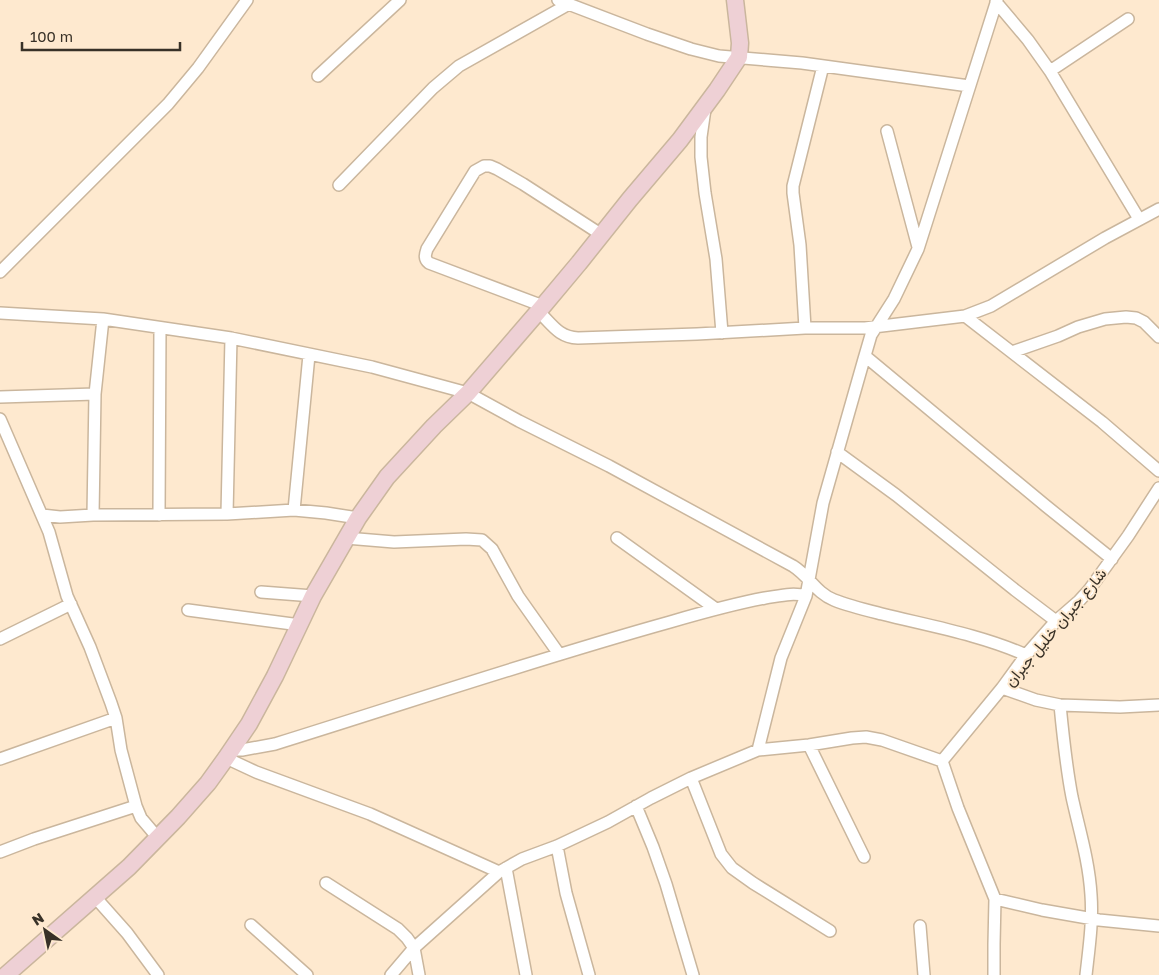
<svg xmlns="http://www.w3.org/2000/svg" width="1159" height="975" font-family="'Golos Text',Vazirmatn,sans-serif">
<rect width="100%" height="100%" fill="#fee9cf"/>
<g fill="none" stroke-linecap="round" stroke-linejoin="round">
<defs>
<path id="street" d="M558,0L647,34L691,49L719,56L802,63L969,86
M996,2L1028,40L1050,71L1139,219
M1050,71L1128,19
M318,76L400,0
M705,109L701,137V157L705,193L716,259L722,333
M887,131L918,247
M339,185L433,88L459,66L569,4
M0,272L168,104L198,68L247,0
M543,306L429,263C424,259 425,255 427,249L475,171L484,166H490L497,169L523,184L602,235
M538,311C552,324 558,337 578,338L697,334L805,328H865L965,316L991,306L1105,238L1159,209
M0,313L103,319L231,338L372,367L468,393L519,421L609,466L793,566C809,576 816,593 834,600C849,606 866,610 882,614C930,626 981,635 1026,655
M965,316L1102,422L1159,471
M805,328L800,245L793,193V186L823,66
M1012,352L1058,336L1078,327L1105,319L1126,317L1136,318L1144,322L1159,337
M865,356L1046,506L1112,559
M0,397L95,394
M0,419L49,532L67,596L90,647L111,703L116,718L121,750L136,806
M837,452L896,495L1015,590L1056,621
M294,510L309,355
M227,514L231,338
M42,515L60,517L93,515L227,514L294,510L326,513L358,518
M93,515L95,394L103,319
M159,515L160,328
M346,538L394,542L466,539L482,540L492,549L518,596L559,654
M617,538L716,609
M261,592L313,596
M188,610L300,625
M0,639L71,604
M1002,688L1036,700L1060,705L1120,707L1159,705
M1060,705C1063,736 1066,766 1072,797C1079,829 1089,861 1091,895C1093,921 1089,948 1086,975
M809,745L864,857
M232,750H242L275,744C407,703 537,659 670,622C701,613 733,604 765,598C779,596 793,592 806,596
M758,750L781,658L806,596L823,503L864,359L871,335L894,299L918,249L997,0
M226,758L256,772L370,814L499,872
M0,759L116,718
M942,761L1002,688L1026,655L1056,621L1079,601L1089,590L1128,536L1159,488
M942,761L958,808L995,899L1042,910L1099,920L1159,926
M691,778L721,854L732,868L753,883L830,931
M636,806L653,847L666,884L693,975
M557,846L566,893L589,975
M0,852L34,839L136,806L141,818L158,838
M506,868L526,975
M326,883L398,929L407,938L414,948L419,975
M95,897L127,933L158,975
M251,925L307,975
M920,926L924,975
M391,975L414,948L499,872L522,859L557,846L608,822L651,798L691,778L758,750L809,745L852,738L866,737L882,740L942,761
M994,975V944L995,899"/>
<path id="secondary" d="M6,975L129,867L178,817L208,783L226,758L249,724L275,676L313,596L358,518L387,477L434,426L468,393L543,306L579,263L630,199L680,140L717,90L739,57L740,43L735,0"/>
</defs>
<use href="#street" stroke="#cab69d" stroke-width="14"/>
<use href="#secondary" stroke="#cab69d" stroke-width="19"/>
<use href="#street" stroke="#fff" stroke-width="11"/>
<use href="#secondary" stroke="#eed0d5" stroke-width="16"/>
</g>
<g text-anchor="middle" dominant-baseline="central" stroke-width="4" stroke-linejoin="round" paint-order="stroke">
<g font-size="16" fill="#383127" stroke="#fee9cf">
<text transform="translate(1055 627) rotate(-50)">شارع جبران خليل جبران</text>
</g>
</g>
<g transform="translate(45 930) rotate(327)" stroke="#fee9cf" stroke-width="4" paint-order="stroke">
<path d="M0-4L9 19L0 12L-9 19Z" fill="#383127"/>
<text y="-8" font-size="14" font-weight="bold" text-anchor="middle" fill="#383127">N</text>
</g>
<path d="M22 42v8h158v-8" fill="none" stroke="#383127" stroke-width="2.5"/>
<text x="30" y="42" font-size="15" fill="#383127" stroke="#fee9cf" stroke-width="4" paint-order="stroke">100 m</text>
</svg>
